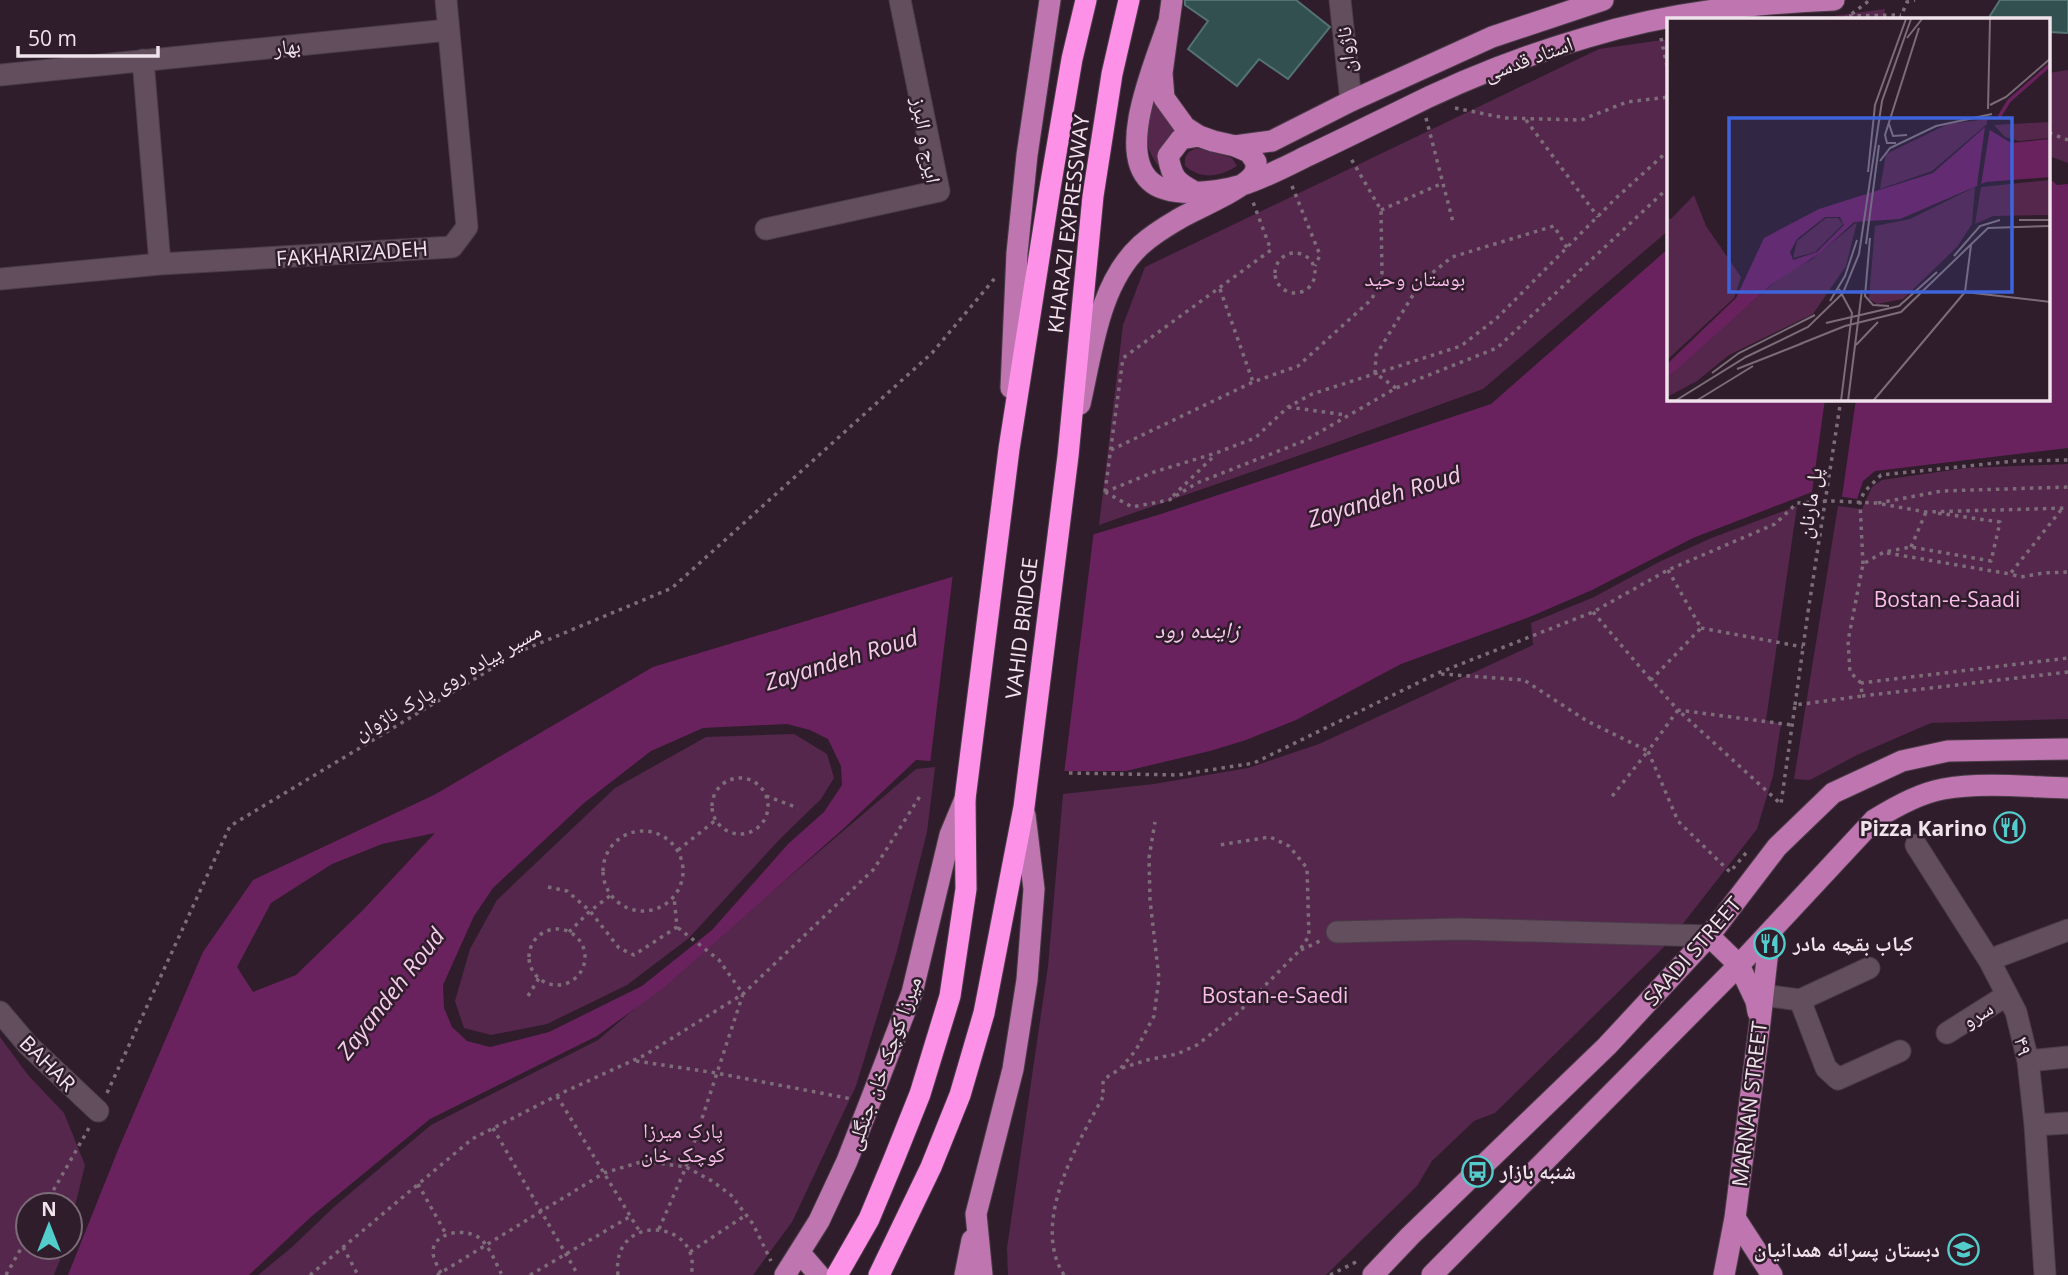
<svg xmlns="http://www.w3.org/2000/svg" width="2068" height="1275" font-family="'Open Sans','Noto Naskh Arabic',sans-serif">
<rect width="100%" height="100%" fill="#2f1d2b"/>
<path fill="#55274c" d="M1885,9L1884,19H1811Z
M1669,39V230L1483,389L1329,445L1099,525L1123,325L1145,267L1599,49Z
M2068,70V163L2049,156V73Z
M1154,96L1177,135L1165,174C1140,147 1145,130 1154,96Z
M1198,148L1232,158L1237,166C1219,177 1202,180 1185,166C1184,155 1187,151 1198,148Z
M2068,464V719L1931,723L1857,755L1810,780L1794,779L1838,506L1862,509L1872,487L1882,480L1966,468Z
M1797,506L1766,720L1781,724L1773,776L1757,829L1667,944L1495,1113L1474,1121L1432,1161L1417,1186L1326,1275H1008L1007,1248L1048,966L1063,794L1154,784L1248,768L1319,744L1533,645L1531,623L1594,597L1659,562L1709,539Z
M794,734L827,754L834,778L821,799L779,840L689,938L627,985L547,1024L491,1035L464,1028L455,1001L470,949L497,900L615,788L706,737Z
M935,767L927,832L897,951L856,1086L792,1222L753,1275H258L291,1248L335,1206L431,1125L598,1040L916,769Z
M0,1037L28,1075L64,1113L85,1165L70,1227V1205H28V1247H65L54,1275H0Z"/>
<path fill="#6a225e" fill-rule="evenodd" d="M2049,178L2057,185L2068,184V448L1875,471L1863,481L1857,499L1812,492L1693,538L1592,590L1532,616L1401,664L1296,720L1246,740L1210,751L1126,771H1066L916,760L843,829L661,990L597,1036L430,1119L312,1216L249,1275H68L118,1150L203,952L253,880L434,795L653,667L1161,514L1491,404L1669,248V399H2049ZM787,724L810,730L828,739L841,766L842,785L824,812L788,844L712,930L642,986L549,1032L490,1047L467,1041L452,1027L444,1008L443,985L474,916L493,888L584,803L651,751L703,728ZM435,833L364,909L296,975L253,992L237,967L271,903L332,864L382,844Z"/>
<path fill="#2f1d2b" d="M1825,399H1856L1842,497L1812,492Z
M1094,530L1064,774L930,764L953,573Z"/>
<path fill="#31504f" stroke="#537372" stroke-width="2" d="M1185,0H1296L1330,27L1288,79L1259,59L1237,86L1188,49L1208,21L1185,5Z
M2000,0H2068V33L2049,32V19H1988Z"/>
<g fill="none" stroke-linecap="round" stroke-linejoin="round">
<defs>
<path id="minor" d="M1340,0L1351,101
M143,60L160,264
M0,75L448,30
M766,229L939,191L900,0
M0,279L160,264L452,247L467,227L446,0
M1916,845L1989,960L2016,1012L2028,1061L2035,1125L2045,1275
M1337,932L1459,929L1709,936
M1989,960L2068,930
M1763,995L1800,1000L1869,968
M1800,1000L1826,1068L1838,1079L1900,1051
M0,1012L28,1045L98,1111
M1947,1033L2007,995
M2028,1061L2068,1057
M2035,1125L2068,1123"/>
<path id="major" d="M1172,0L1162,73L1164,98L1185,127L1199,136L1213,141L1235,146L1272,141L1351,101L1492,37L1603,0
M1168,24C1156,61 1116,150 1150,181C1169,199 1218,192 1242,185C1264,178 1285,167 1305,157C1335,143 1365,128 1396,113C1457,82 1522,56 1588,37C1670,12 1749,4 1834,0
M1195,192C1176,182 1172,178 1168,156L1181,139L1199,136
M1011,388L1017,253L1027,155L1050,0
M1080,404C1092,352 1099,283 1141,245C1151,236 1165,227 1177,220C1193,210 1248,188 1255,172C1256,169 1256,165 1256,162L1249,152L1235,146
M1709,936L1739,965L1756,1001L1758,1012
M1735,1218L1772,1275
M800,1253L819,1275
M785,1275L819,1221L847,1161L870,1102L912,993L950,835L965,799
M965,1275L972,1240
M982,1275L976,1214L1013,1069L1027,980L1034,889L1025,815
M1373,1275L1410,1236L1607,1046L1709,936L1777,847L1833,793L1902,761L1948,751L2068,749
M1432,1275L1739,965L1874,820C1893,808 1921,793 1943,789C1982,782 2028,787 2068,788
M1724,1275L1735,1218L1760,1022L1770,932"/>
<path id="highway" d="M837,1275L869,1219L894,1159L920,1094L950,996L966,889L965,799L1009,449L1049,194L1072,59L1086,0
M879,1275L931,1167L960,1095L984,1013L1024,807L1068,456L1093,196L1112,74L1129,0"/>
</defs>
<use href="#minor" stroke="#4b3c48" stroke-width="23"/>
<use href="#major" stroke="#4b3c48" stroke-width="23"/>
<use href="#highway" stroke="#4b3c48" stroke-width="23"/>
<path stroke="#7d6d79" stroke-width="3.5" stroke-dasharray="3.5 5" stroke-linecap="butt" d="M1849,16L1901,15
M1845,19L1870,0
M1900,19L1907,2L1915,0
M1661,38L1669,75
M1455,108L1505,118L1581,120L1627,102L1669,97
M1426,118L1453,222
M1526,120L1598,217
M2049,133L2068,140
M1292,186L1320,255L1315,266
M1381,210L1443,183
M1275 273a20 20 0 1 1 40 0a20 20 0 1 1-40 0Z
M1220,289L1253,382
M1396,388L1375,373L1376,355L1421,282L1452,257L1554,226L1567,248
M1288,407L1346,415
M1111,450L1253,382L1298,366L1372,299L1382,273L1381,210L1350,157
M1105,492L1154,472L1216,453L1255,438L1288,407L1312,394L1461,346L1497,318L1615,199L1669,150
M1105,492L1132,507L1169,500L1197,483L1304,441L1396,388L1497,348L1669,187
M1105,492L1123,358L1271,250L1253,202
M1173,496L1215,455
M1878,503L1942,491L2068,487
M2061,510L2010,574L2021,577L2043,573L2068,572
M1911,547L1926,512
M1887,553L2010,574
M1863,564L1860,502L1864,492L1881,475L2015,461L2068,460
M1668,570L1701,628L1651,680L1678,710L1792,725
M1593,612L1651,680
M1701,628L1803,647
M1441,674L1524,680L1587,721L1648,751L1610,799
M1861,683L1850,672L1848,641L1863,564L1884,552L1911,547L1991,561L2000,522L1937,513
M1862,696L2068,672
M1795,705L1808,612
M1069,773L1178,775L1254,763L1438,673L1593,612L1668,570L1775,524L1797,503L1832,501L1876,503L1926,512L2068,508
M712 806a28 28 0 1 1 56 0a28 28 0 1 1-56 0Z
M766,796L798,808
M603 871a40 40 0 1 1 80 0a40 40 0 1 1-80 0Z
M678,850L716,820
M1746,853L1730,872L1678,821L1648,751L1678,710L1781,804L1795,705L1862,696L1861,683L2068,658
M548,887L567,891L590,911L619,948L634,955L677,927L674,897
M529 957a28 28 0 1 1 56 0a28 28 0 1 1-56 0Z
M569,932L590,911L611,895
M1301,950L1322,940
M528,996L539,978
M636,1061L716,1073L852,1099
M1122,1068L1147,1060L1177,1054L1197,1045L1239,1012L1299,951L1309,936L1307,868L1289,846L1270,837L1219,845
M107,1093L230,826L521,651L672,588L932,353L995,278
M557,1096L640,1232
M493,1128L578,1275
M418,1184L446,1234
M45,1205L89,1128
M659,1229L686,1167L743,994L719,960L677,927
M343,1247L358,1275
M690,1252L746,1215
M441,1273C438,1267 433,1259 433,1252C433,1232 464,1228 478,1237C489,1244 496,1264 502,1275
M6,1275L28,1236
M310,1275L472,1139L566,1091L645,1055L743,994L874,869L922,793
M437,1275L604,1173L644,1161L686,1167L712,1181L731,1195L753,1224L771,1261
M530,1275L631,1216
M618,1275C610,1211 704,1219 691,1275
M1064,1275C1030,1222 1078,1143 1104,1095L1102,1087L1104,1079L1120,1069L1136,1050L1154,1016L1159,978L1150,900L1149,858L1155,822
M1330,1275L1358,1261"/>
<use href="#minor" stroke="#634e5e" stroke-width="21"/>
<use href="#major" stroke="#bf76b0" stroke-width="21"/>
<use href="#highway" stroke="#fd91e7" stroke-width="21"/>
<path stroke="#7d6d79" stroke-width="3.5" stroke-dasharray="3.5 5" stroke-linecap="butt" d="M1808,612L1841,399"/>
</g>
<defs>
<symbol id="restaurant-ring" viewBox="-11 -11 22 22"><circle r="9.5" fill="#2f1d2b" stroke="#53cdcb" stroke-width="1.5"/><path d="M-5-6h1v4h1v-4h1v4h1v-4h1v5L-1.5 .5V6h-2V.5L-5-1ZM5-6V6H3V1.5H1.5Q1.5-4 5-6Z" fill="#53cdcb"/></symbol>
<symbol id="bus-ring" viewBox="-11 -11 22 22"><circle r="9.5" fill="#2f1d2b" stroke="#53cdcb" stroke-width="1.5"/><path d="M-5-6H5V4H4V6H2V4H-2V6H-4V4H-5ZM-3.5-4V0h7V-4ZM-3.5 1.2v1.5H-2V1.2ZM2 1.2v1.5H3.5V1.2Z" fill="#53cdcb"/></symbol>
<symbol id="school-ring" viewBox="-11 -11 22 22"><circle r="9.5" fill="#2f1d2b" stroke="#53cdcb" stroke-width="1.5"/><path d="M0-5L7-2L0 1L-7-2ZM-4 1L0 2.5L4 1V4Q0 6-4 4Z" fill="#53cdcb"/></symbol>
</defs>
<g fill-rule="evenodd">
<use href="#restaurant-ring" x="1992" y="810" width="35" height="35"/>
<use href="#restaurant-ring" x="1752" y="926" width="35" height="35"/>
<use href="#bus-ring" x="1460" y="1154" width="35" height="35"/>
<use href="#school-ring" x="1946" y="1232" width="35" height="35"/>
</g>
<g text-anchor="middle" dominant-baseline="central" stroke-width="5" stroke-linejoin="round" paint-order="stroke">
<g font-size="21" fill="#f0e3ec" stroke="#2f1d2b">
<text transform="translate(287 46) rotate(-6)">بهار</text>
<text transform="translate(1345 50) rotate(-96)">ناژوان</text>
<text transform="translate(1528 58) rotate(-20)">استاد قدسی</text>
<text transform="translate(927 140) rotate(80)">ایرج و البرز</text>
<text transform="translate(1068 224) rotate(-83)">KHARAZI EXPRESSWAY</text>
<text transform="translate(352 253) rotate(-4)">FAKHARIZADEH</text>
<text transform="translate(1809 503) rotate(-81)">پل مارنان</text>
<text transform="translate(1021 628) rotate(-83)">VAHID BRIDGE</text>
<text transform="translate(447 681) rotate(-30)">مسیر پیاده روی پارک ناژوان</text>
<text transform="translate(1692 951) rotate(-49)">SAADI STREET</text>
<text transform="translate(1977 1014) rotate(-32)">سرو</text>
<text transform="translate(2024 1046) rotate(77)">۴۹</text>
<text transform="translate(48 1063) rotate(45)">BAHAR</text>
<text transform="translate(883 1063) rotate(-70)">میرزا کوچک خان جنگلی</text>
<text transform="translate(1749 1104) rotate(-83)">MARNAN STREET</text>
</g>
<g font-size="21" fill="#fbbcec" stroke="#2f1d2b">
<text x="1415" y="278">بوستان وحید</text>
<text x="1947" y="599">Bostan-e-Saadi</text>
<text x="1275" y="995">Bostan-e-Saedi</text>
<text x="683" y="1130">پارک میرزا<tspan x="683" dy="24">کوچک خان</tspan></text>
</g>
<g font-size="21" font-weight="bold" fill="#f0e3ec" stroke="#2f1d2b" text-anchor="end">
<text x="1987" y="828">Pizza Karino</text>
<text x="1793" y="943" text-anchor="start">کباب بقچه مادر</text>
<text x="1500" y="1171" text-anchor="start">شنبه بازار</text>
<text x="1940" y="1249">دبستان پسرانه همدانیان</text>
</g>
<g font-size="23" font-style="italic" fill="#f5cbea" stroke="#2f1d2b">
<text transform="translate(1384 496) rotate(-17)">Zayandeh Roud</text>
<text x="1197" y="629">زاینده رود</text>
<text transform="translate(841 659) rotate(-17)">Zayandeh Roud</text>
<text transform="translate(390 993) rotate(-52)">Zayandeh Roud</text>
</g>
</g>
<g transform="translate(1667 18)">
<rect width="383" height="383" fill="#2f1d2b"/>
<path d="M320,101V106L265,153L213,171L219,136L281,106ZM383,104V120L352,123L338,119L327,107ZM383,162V197L326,198L308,206L314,169ZM308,169L305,206L290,229L236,281L210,286L202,281L208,208L243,201ZM27,177L39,208L74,259L67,280L0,342V200L4,201ZM159,200H171L176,206L148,234L126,240L130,223ZM190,204L179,248L146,296L62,337L30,363L0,379V360L45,318L121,253L144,242Z" fill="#55274c"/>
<path d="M318,109L344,125L383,121V159L319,164L233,201L187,204L153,235L105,266L0,360V346L69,280L97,220L152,191L266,155ZM158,199H173L177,207L150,234L126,242L123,234L130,221Z" fill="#6a225e" fill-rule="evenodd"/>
<path d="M318,109L323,110L314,167H310Z" fill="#2f1d2b"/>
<path fill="none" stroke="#6a225e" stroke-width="3.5" d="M332,99L342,83L384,46"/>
<path fill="none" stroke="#7c6c78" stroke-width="2" d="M240,20L255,1M323,87L339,79L384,40M321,91L323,1M222,106L226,118L240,117M229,125H220L218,117L252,10M213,143L223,130L269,108L325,96M201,154L208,87L239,1M352,202H384M203,220L198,278L206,287L222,288M199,226L212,127M287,238L313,208L333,202M172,271L185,295L174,383M298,274L384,284M163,283L178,258L190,222M159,305L232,288L270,254M133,326L178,308L234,294L321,210L384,208M189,327L211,304M70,351L136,325M45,355L72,335L148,297M8,383L79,339L141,309L176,275L192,236L215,83L244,1M29,383L86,348M181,383L195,272M206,383L298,274L304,227"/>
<path fill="#3d64db" fill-opacity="0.15" stroke="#3d64db" stroke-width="3.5" d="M62,100H345V274H62Z"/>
<rect width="383" height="383" fill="none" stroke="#f0e3ec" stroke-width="3.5"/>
</g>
<g transform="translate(49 1226)"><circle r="33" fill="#2f1d2b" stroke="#7c6c78" stroke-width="2"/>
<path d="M0-5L12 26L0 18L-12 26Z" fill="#53cdcb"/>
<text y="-10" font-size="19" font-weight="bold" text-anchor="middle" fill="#f0e3ec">N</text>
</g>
<path d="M18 46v10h140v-10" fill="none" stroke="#f0e3ec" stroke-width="3.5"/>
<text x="28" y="46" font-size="21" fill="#f0e3ec" stroke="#2f1d2b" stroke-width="5" paint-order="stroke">50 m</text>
</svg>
